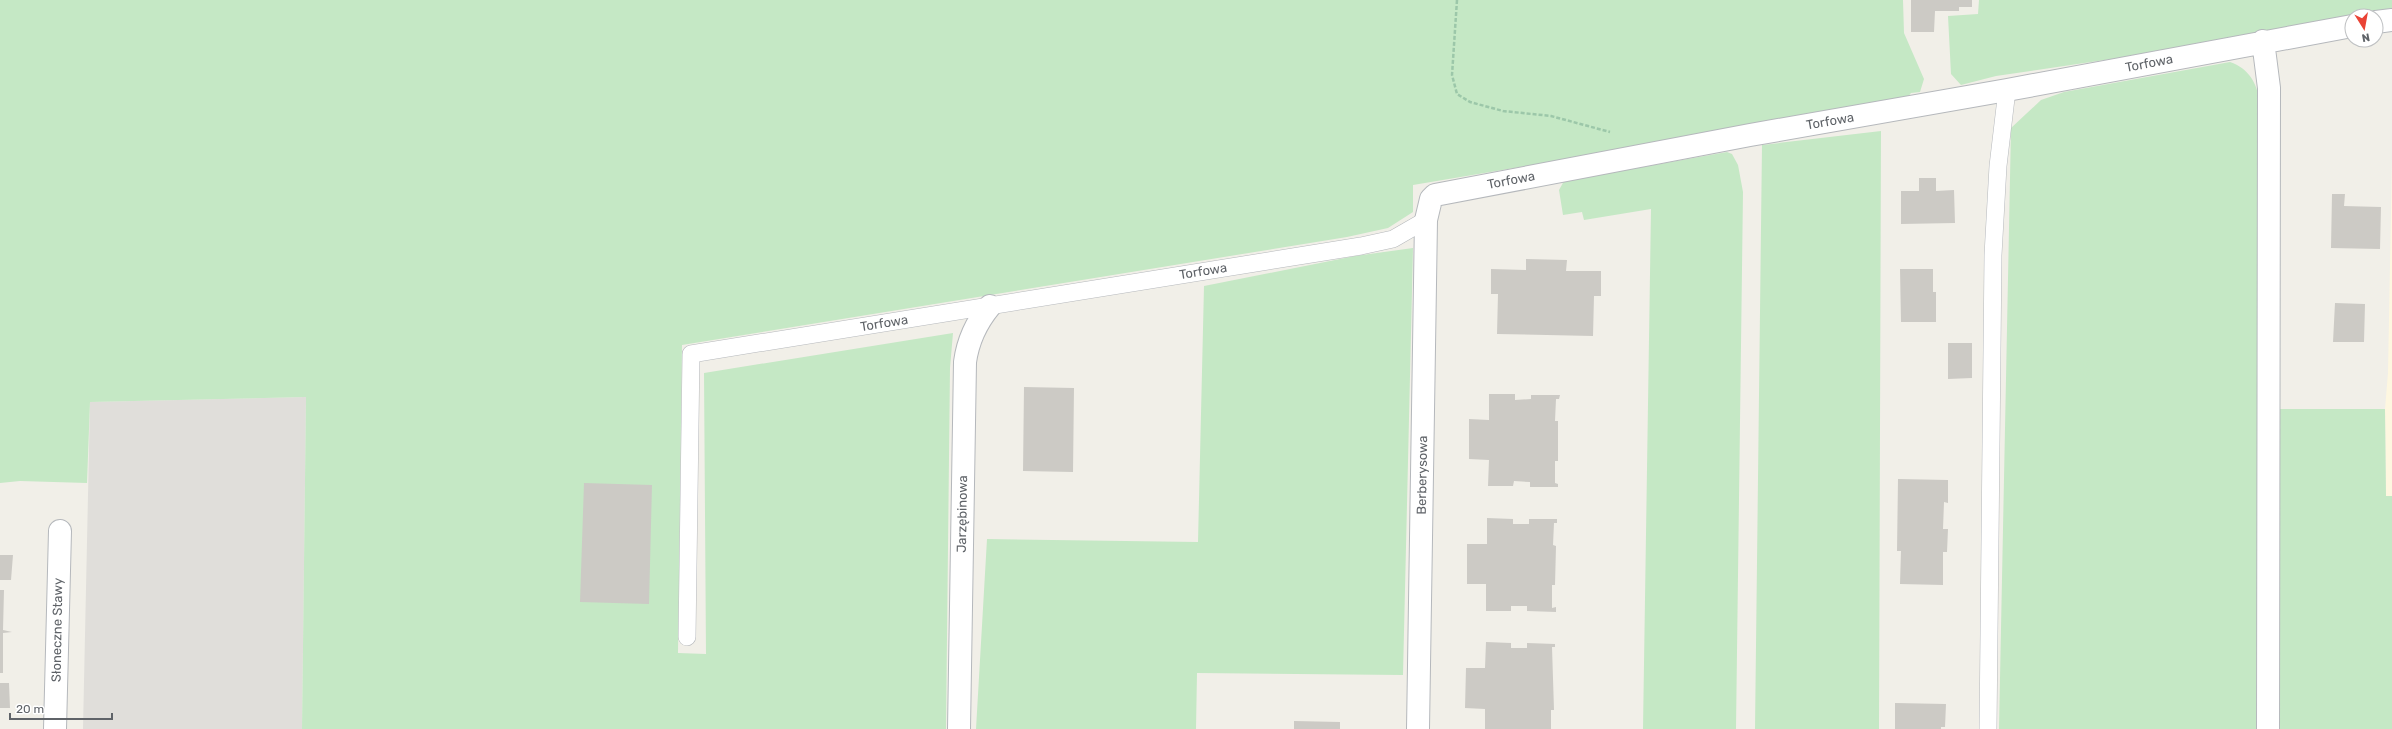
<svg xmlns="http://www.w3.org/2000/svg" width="2392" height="729" font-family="Rubik,sans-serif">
<rect width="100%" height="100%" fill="#f1efe8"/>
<path fill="#fef7e0" d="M2392,159V496H2386L2385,409L2388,373Z"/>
<path fill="#e0deda" d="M306,397L302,729H83L90,402Z"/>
<path fill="#c5e8c5" d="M0,0H1903L1904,33L1924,79L1920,92L1911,93L1907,98L1652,145L1413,185V212L1388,228L1347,237L682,345L678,653L706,654L704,373L953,333L950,368L946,729H302L306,397L90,402L87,483L20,481L0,483Z
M1979,0H2392V8L2199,46L1996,76L1961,85L1951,74L1948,16L1978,14Z
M2230,62C2268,75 2260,120 2262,153L2256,729H1999L2011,128L2041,100L2064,92Z
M1881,131L1879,729H1755L1762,145Z
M1727,152L1732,154L1738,165L1743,192L1736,729H1643L1651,209L1584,220L1582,212L1563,215L1559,190L1564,181Z
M1413,248L1403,675L1197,673L1196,729H976L987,539L1198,542L1204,286L1355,256Z
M2277,409H2385L2386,496H2392V729H2276Z"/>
<path fill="#cccac5" d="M1911,0H1972V7H1959V11H1935L1934,32H1911Z
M1919,178H1936V191L1954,190L1955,223L1901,224V191H1919Z
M2332,194H2345L2344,206L2381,207L2380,249L2331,248Z
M1526,259L1567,260L1566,271H1601V296H1594L1593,336L1497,334L1498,294H1491V269L1526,270Z
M1900,269H1933V292H1936V322H1901Z
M2335,303L2365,304L2364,342H2333Z
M1948,343H1972V378L1948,379Z
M1024,387L1074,388L1073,472L1023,471Z
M1489,394H1515V400L1531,399V395H1560L1559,399H1556L1555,421H1558V461H1555V483L1558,484V487H1530V482L1514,481L1513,486H1488L1489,460L1469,459V419L1489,420Z
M1898,479L1948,480V503L1944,502L1943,529H1948L1947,552H1943V585L1900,584L1901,551H1897Z
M584,483L652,485L649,604L580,602Z
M1487,518L1513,519V524H1529V519H1557V523H1554L1553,545L1556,546L1555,585H1552V608L1556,607V612L1527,611V606H1511V611H1486V584H1467V544H1487Z
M0,555H13L11,580H0Z
M0,590H4L3,630L12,632L3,633V673H0Z
M1486,642L1511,643V648H1527V643L1555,644V647H1552L1554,710H1551V729H1485V709L1465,708L1466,668H1485Z
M0,683H9L10,708H0Z
M1895,703L1946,704L1945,727H1941V729H1895Z
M1294,721L1340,722V729H1294Z"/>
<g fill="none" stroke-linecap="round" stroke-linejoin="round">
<defs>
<path id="service" d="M687,637L691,354L1361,246L1393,239L1426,220
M1988,729L1993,255L1998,166L2007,90"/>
<path id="minor" d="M2376,22L2392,20
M2263,41L2269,88L2268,729
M55,729L60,531
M959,729L965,362C968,340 976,323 990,306
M1418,729L1426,220L1431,199L1435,195L1750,135L2007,90L2352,26"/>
</defs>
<use href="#service" stroke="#b5b8bc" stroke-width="18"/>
<use href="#minor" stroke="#b5b8bc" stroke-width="24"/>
<path stroke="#9cc7a9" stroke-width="2.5" stroke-dasharray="4 2" stroke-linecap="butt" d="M1457,0L1452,75L1457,94L1470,102L1503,111L1551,116L1610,132"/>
<use href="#service" stroke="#fff" stroke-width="17"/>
<use href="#minor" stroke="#fff" stroke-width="22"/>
</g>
<g text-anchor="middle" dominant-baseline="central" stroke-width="3" stroke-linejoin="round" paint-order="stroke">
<g font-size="13" fill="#5f6368" stroke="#fff">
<text transform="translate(2149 63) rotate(-11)">Torfowa</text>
<text transform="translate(1830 121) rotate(-10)">Torfowa</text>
<text transform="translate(1511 180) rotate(-11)">Torfowa</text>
<text transform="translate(1203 271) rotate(-9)">Torfowa</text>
<text transform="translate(884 323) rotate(-9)">Torfowa</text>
<text transform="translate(1422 475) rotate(-89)">Berberysowa</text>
<text transform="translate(962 514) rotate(-89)">Jarzębinowa</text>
<text transform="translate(57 630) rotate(-89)">Słoneczne Stawy</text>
</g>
</g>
<g transform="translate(2364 28) rotate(169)"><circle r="19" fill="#ffffff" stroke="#bfc1c3"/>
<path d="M0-3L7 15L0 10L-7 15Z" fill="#ea4335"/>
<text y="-6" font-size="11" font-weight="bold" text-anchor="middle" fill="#5f6368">N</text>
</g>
<path d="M10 713v6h102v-6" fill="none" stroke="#5f6368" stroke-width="2"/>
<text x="16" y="713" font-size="12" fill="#5f6368" stroke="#ffffff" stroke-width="3" paint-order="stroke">20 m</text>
</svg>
